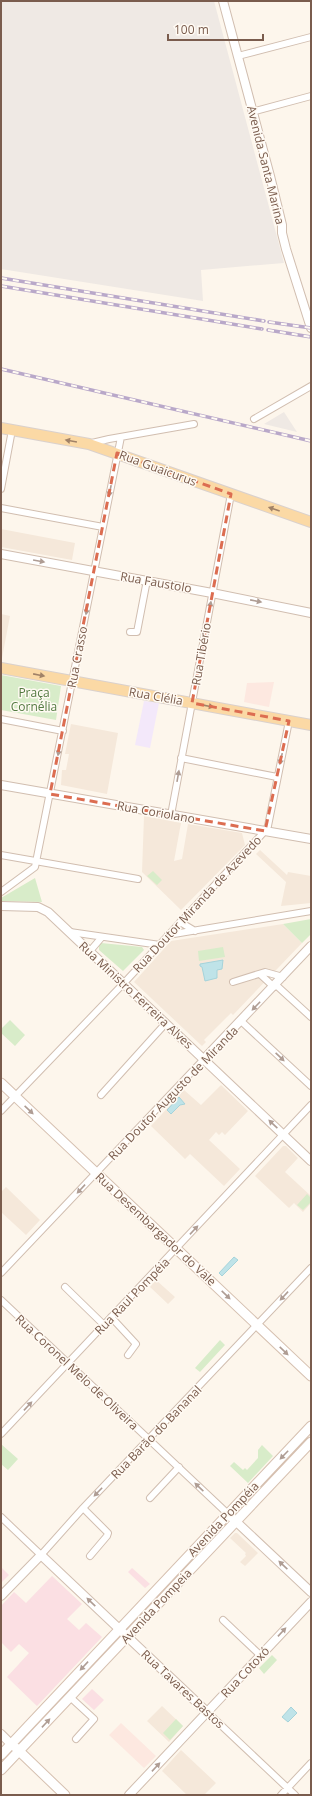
<svg xmlns="http://www.w3.org/2000/svg" width="312" height="1796" font-family="'Open Sans',sans-serif">
<rect width="100%" height="100%" fill="#fdf6ec"/>
<path fill="#f5e8da" d="M1,529L75,543L72,560L1,547Z
M1,614L10,616L2,658H1Z
M71,724L118,733L107,794L61,785L62,770H66L69,754H65Z
M144,816L181,823L174,861L182,859L188,824L242,833L245,845L181,910L142,872Z
M260,850L287,875L288,872L311,876V903L281,906L286,882L256,854Z
M283,924L302,943L233,1015L231,1013L204,1040L206,1042L202,1046L134,982L171,941Z
M221,1085L248,1111L225,1135L222,1132L219,1135L216,1132L209,1140L240,1169L224,1186L190,1154L185,1159L151,1126L184,1090L201,1105Z
M283,1146H286L298,1158L285,1172L311,1196V1203L303,1212L294,1203L289,1208L255,1176Z
M6,1187L40,1220L26,1235L1,1212V1192Z
M156,1280L175,1297L168,1304L150,1287Z
M235,1533H237L258,1553L245,1566L240,1562L246,1556L245,1554L246,1553L230,1538Z
M162,1706L183,1726L169,1742L147,1721Z
M181,1750L216,1783L204,1795H187L162,1771Z"/>
<path fill="#fde8e0" d="M274,682L269,707L244,702L247,683Z
M121,1723L156,1756L144,1768L109,1735Z"/>
<path fill="#efe9e4" d="M1,1H214L284,263L201,270L203,301L1,269Z
M284,412L297,432L264,424Z"/>
<path fill="#f3e8fa" d="M144,701L159,703L150,748L135,745Z"/>
<path fill="#fbdfe3" d="M1,1567L9,1575L1,1583Z
M132,1568L150,1584L145,1588L128,1572Z
M52,1576L82,1604L67,1619L79,1630L86,1623L102,1637L37,1706L7,1677L29,1653L19,1644L11,1652L1,1642V1606L14,1592L26,1603Z
M92,1689L104,1700L94,1710L82,1699Z"/>
<path fill="#d8ecc9" d="M1,675L61,686L56,720L1,710Z
M153,871L162,880L157,885L147,876Z
M35,878L42,902L1,901V898Z
M311,919V934L302,943L283,924Z
M101,943L142,947L144,950L123,971L99,950V946Z
M223,947L225,957L199,961L198,951Z
M10,1020L25,1035L15,1046L1,1033V1029Z
M307,1194L311,1198V1202L303,1210L297,1205Z
M220,1340L225,1345L200,1372L195,1368Z
M311,1433L240,1510L239,1509Z
M1,1444L18,1459L8,1470L1,1464Z
M262,1445L273,1456L248,1483L230,1466L234,1462L243,1470L245,1468L247,1470L258,1458V1450Z
M222,1527L223,1528L133,1624L132,1623Z
M114,1641L115,1642L24,1739V1738Z
M272,1655L277,1660L264,1674L259,1668Z
M176,1719L183,1726L170,1740L163,1733Z"/>
<path fill="#bfe3e8" stroke="#a5d3da" d="M223,960L222,969L217,970V978L205,981L202,967L200,966V964Z
M179,1097L185,1104L180,1105L171,1114L167,1110Z
M234,1257L238,1260L222,1276L219,1273Z
M291,1707L297,1713L288,1722L282,1717Z"/>
<g fill="none" stroke-linecap="round" stroke-linejoin="round">
<defs>
<path id="minor" d="M238,56L311,37
M252,112L311,96
M254,419L311,386
M92,443L109,439L194,424
M1,489L12,430
M1,508L103,527
M130,632H137L147,580
M1,719L63,731
M181,758L277,777
M171,815L231,494
M1,855L138,879
M1,892L35,867L121,437
M180,922L195,931
M70,932L160,945
M168,935L311,911
M90,951L102,937
M261,975L274,987
M233,982L265,972L283,977
M276,985L311,1017
M241,1021L311,1086
M101,1095L166,1023
M1,1111L124,983L265,831L268,826L289,721
M1,1273L204,1059
M65,1287L104,1325
M1,1300L228,1514
M111,1317L136,1344L128,1355
M1,1434L311,1105
M150,1498L179,1467
M83,1508L108,1533L107,1536L90,1556
M1,1517L41,1555L83,1508L311,1268
M223,1620L260,1655
M70,1697L94,1719L76,1739
M207,1712L295,1795
M281,1795L311,1763"/>
<path id="tertiary" d="M223,1L270,176L282,225V233L286,249L311,328
M1,554L212,593L311,613
M1,785L311,839
M1,906L38,907L48,912L311,1161
M204,1059L311,946
M228,1514L311,1592
M1,1596L41,1555L207,1712
M1,1734L11,1744
M129,1795L311,1602"/>
<path id="secondary" d="M1,1083L311,1376
M16,1748L65,1795
M1,1755L311,1426
M1,1770L311,1442"/>
<path id="primary" d="M1,428L89,444L311,522
M1,668L311,725"/>
</defs>
<use href="#minor" stroke="#d1beb0" stroke-width="8"/>
<use href="#tertiary" stroke="#d1beb0" stroke-width="10"/>
<use href="#secondary" stroke="#d6c0b0" stroke-width="11"/>
<use href="#primary" stroke="#dad1cd" stroke-width="12"/>
<use href="#minor" stroke="#fff" stroke-width="6"/>
<use href="#tertiary" stroke="#fff" stroke-width="8"/>
<use href="#secondary" stroke="#fff" stroke-width="9"/>
<use href="#primary" stroke="#fbd9a5" stroke-width="10"/>
<defs>
<path id="rail" d="M1,278L264,321
M1,286L262,329
M269,322L311,328
M268,330L311,337
M1,369L311,441"/>
</defs>
<use href="#rail" stroke="#b9a8c9" stroke-width="3.5"/>
<use href="#rail" stroke="#fffaf3" stroke-width="2" stroke-dasharray="6" stroke-linecap="butt"/>
</g>
<defs><path id="oneway-solid" d="M-6-.8H1V-3.2L6.5 0L1 3.2V.8H-6Z"/></defs>
<g fill="#a18267">
<use href="#oneway-solid" transform="translate(71 441) rotate(-170)"/>
<use href="#oneway-solid" transform="translate(274 509) rotate(-161)"/>
<use href="#oneway-solid" transform="translate(39 675) rotate(11)"/>
<use href="#oneway-solid" transform="translate(208 706) rotate(11)"/>
</g>
<g fill="#af9d94">
<use href="#oneway-solid" transform="translate(110 491) rotate(101)"/>
<use href="#oneway-solid" transform="translate(39 561) rotate(10)"/>
<use href="#oneway-solid" transform="translate(256 601) rotate(11)"/>
<use href="#oneway-solid" transform="translate(210 607) rotate(-80)"/>
<use href="#oneway-solid" transform="translate(87 609) rotate(101)"/>
<use href="#oneway-solid" transform="translate(59 750) rotate(101)"/>
<use href="#oneway-solid" transform="translate(281 759) rotate(102)"/>
<use href="#oneway-solid" transform="translate(178 776) rotate(-80)"/>
<use href="#oneway-solid" transform="translate(256 1006) rotate(134)"/>
<use href="#oneway-solid" transform="translate(280 1057) rotate(43)"/>
<use href="#oneway-solid" transform="translate(29 1110) rotate(43)"/>
<use href="#oneway-solid" transform="translate(273 1124) rotate(-137)"/>
<use href="#oneway-solid" transform="translate(81 1189) rotate(133)"/>
<use href="#oneway-solid" transform="translate(194 1230) rotate(-47)"/>
<use href="#oneway-solid" transform="translate(226 1295) rotate(44)"/>
<use href="#oneway-solid" transform="translate(284 1296) rotate(133)"/>
<use href="#oneway-solid" transform="translate(284 1351) rotate(44)"/>
<use href="#oneway-solid" transform="translate(28 1406) rotate(-47)"/>
<use href="#oneway-solid" transform="translate(284 1455) rotate(134)"/>
<use href="#oneway-solid" transform="translate(199 1487) rotate(-137)"/>
<use href="#oneway-solid" transform="translate(98 1492) rotate(134)"/>
<use href="#oneway-solid" transform="translate(283 1565) rotate(-137)"/>
<use href="#oneway-solid" transform="translate(91 1602) rotate(-136)"/>
<use href="#oneway-solid" transform="translate(282 1632) rotate(-47)"/>
<use href="#oneway-solid" transform="translate(84 1666) rotate(133)"/>
<use href="#oneway-solid" transform="translate(46 1723) rotate(-47)"/>
<use href="#oneway-solid" transform="translate(156 1767) rotate(-47)"/>
</g>
<path fill="none" stroke="#dc6d51" stroke-width="3" stroke-dasharray="8 5" stroke-linejoin="round" d="M117,453L231,494L192,703L289,721L265,831L50,794Z"/>
<g text-anchor="middle" dominant-baseline="central" stroke-width="3" stroke-linejoin="round" paint-order="stroke">
<g font-size="12" fill="#7a5c4d" stroke="#fffaf3">
<text transform="translate(266 165) rotate(76)">Avenida Santa Marina</text>
<text transform="translate(158 468) rotate(20)">Rua Guaicurus</text>
<text transform="translate(156 582) rotate(10)">Rua Faustolo</text>
<text transform="translate(201 654) rotate(-80)">Rua Tibério</text>
<text transform="translate(77 657) rotate(-79)">Rua Crasso</text>
<text transform="translate(156 696) rotate(10)">Rua Clélia</text>
<text transform="translate(156 812) rotate(10)">Rua Coriolano</text>
<text transform="translate(197 904) rotate(-47)">Rua Doutor Miranda de Azevedo</text>
<text transform="translate(136 995) rotate(43)">Rua Ministro Ferreira Alves</text>
<text transform="translate(173 1093) rotate(-46)">Rua Doutor Augusto de Miranda</text>
<text transform="translate(156 1229) rotate(43)">Rua Desembargador do Vale</text>
<text transform="translate(132 1296) rotate(-46)">Rua Raul Pompéia</text>
<text transform="translate(77 1372) rotate(43)">Rua Coronel Melo de Oliveira</text>
<text transform="translate(156 1432) rotate(-46)">Rua Barão do Bananal</text>
<text transform="translate(223 1519) rotate(-47)">Avenida Pompéia</text>
<text transform="translate(156 1606) rotate(-47)">Avenida Pompeia</text>
<text transform="translate(245 1672) rotate(-47)">Rua Cotoxó</text>
<text transform="translate(183 1689) rotate(43)">Rua Tavares Bastos</text>
</g>
<g font-size="12" fill="#537a41" stroke="#fffaf3">
<text x="34" y="692">Praça<tspan x="34" dy="14">Cornélia</tspan></text>
</g>
</g>
<rect width="312" height="1796" fill="none" stroke="#7a5c4d" stroke-width="4"/>
<path d="M168 34v6h95v-6" fill="none" stroke="#7a5c4d" stroke-width="2"/>
<text x="174" y="34" font-size="12" fill="#7a5c4d" stroke="#fffaf3" stroke-width="3" paint-order="stroke">100 m</text>
</svg>
